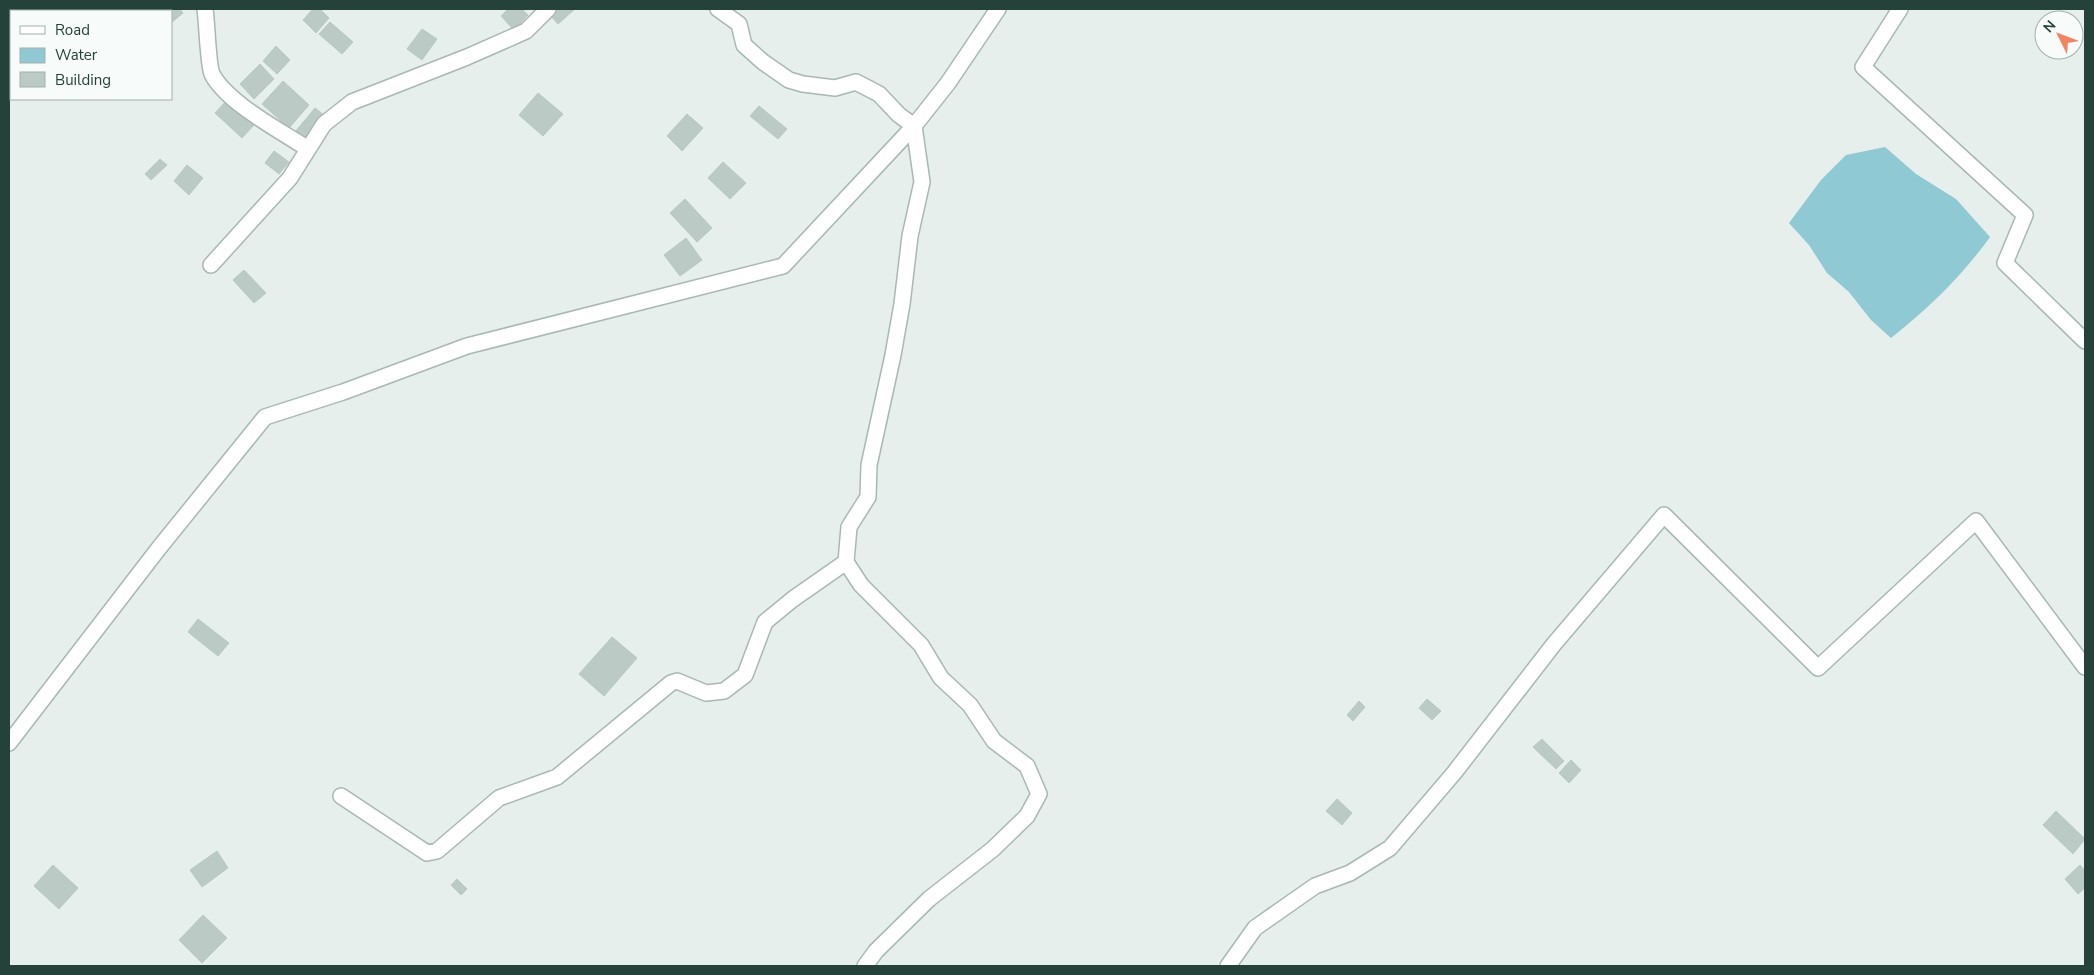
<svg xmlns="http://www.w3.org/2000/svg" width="2094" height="975" font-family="'Nunito Sans',sans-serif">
<rect width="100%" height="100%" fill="#e6efeb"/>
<path fill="#8ec9d4" d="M1885,147L1916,174L1956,199L1990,237C1962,276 1929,308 1891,338L1871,320L1849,292L1827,273L1809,245L1789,223L1821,180L1846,155Z"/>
<path fill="#bbcac4" stroke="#b8c9c2" d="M148,9H180L183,13L171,23V11H145Z
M313,9H320L329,18L316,33L303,20Z
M508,9H522L528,15L514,30L501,16Z
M557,9H575L558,24L550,15Z
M330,22L353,42L342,54L319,34Z
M422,29L437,39L422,60L407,49Z
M276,46L290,60L277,74L263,61Z
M260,64L274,79L254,99L240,84Z
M283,81L309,105L289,128L262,104Z
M538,93L563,114L543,136L519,115Z
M227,100L254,125L242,138L215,113Z
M759,106L787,129L778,139L750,116Z
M315,108L325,116L304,140L295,132Z
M687,114L703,128L682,151L667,136Z
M274,151L289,162L279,174L265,163Z
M160,159L167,165L151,180L145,174Z
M723,162L746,183L730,199L708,178Z
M187,165L203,178L189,195L174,181Z
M685,199L712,228L697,242L670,213Z
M686,238L702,260L680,276L664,255Z
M244,270L266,293L254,303L233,280Z
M198,619L229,643L218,656L188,632Z
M612,637L637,658L604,696L579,674Z
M1427,699L1441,711L1432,720L1419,708Z
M1359,701L1365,707L1353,721L1347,715Z
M1542,739L1564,761L1556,769L1533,747Z
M1571,760L1581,770L1569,783L1559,773Z
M1337,799L1352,813L1342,825L1326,811Z
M2056,811L2085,839L2073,854L2043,825Z
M217,851L228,868L202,887L190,870Z
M53,865L78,888L59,909L34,886Z
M2080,865L2085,871V888L2078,894L2065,879Z
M457,879L467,889L461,895L451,885Z
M203,915L227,938L202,963L179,940Z"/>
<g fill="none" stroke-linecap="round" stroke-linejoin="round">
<defs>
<path id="minor" d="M205,9C207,22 208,65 212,74C227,103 281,131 308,149
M718,9L739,24L744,45L763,62L789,80L803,84L835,88L856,82L879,94L899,115L914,126L922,182L910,236L902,304L893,355L869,465L868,497L849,527L846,562L861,585L921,645L941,678L970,705L994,741L1027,766L1039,794L1027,816L993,849L929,899L876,951L865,966
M1900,9L1863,67L2025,215L2005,263L2085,341
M211,265L290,178L324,124L352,102L467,57L526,31L548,9
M9,743L159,548L265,417L343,392L467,346L783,266L914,126L948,83L998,9
M341,796L427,853L437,851L499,798L557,777L671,683L677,681L706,693L724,691L745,675L765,622L793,599L846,562
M1228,966L1255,928L1315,886L1350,873L1390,848L1454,773L1554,644L1664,515L1818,668L1976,521L2085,667"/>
</defs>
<use href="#minor" stroke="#a8b8b2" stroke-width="18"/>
<use href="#minor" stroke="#fff" stroke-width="15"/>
</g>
<rect width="2094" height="975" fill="none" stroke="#24423a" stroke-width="20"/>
<rect x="10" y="10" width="162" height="90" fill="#f7fbf9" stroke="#a3b1ad"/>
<rect x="20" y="26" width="25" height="8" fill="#ffffff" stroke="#a3b1ad"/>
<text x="55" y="35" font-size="15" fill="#24423a">Road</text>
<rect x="20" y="48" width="25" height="15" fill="#8ec9d4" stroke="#a3b1ad"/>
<text x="55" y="60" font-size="15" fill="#24423a">Water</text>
<rect x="20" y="72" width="25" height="15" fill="#bbcac4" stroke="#a3b1ad"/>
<text x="55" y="85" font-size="15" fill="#24423a">Building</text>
<g transform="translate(2059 35) rotate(312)"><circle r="24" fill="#f7fbf9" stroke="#a3b1ad"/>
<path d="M0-4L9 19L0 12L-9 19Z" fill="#f4845f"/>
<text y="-8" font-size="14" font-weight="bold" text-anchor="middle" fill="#24423a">N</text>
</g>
</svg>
